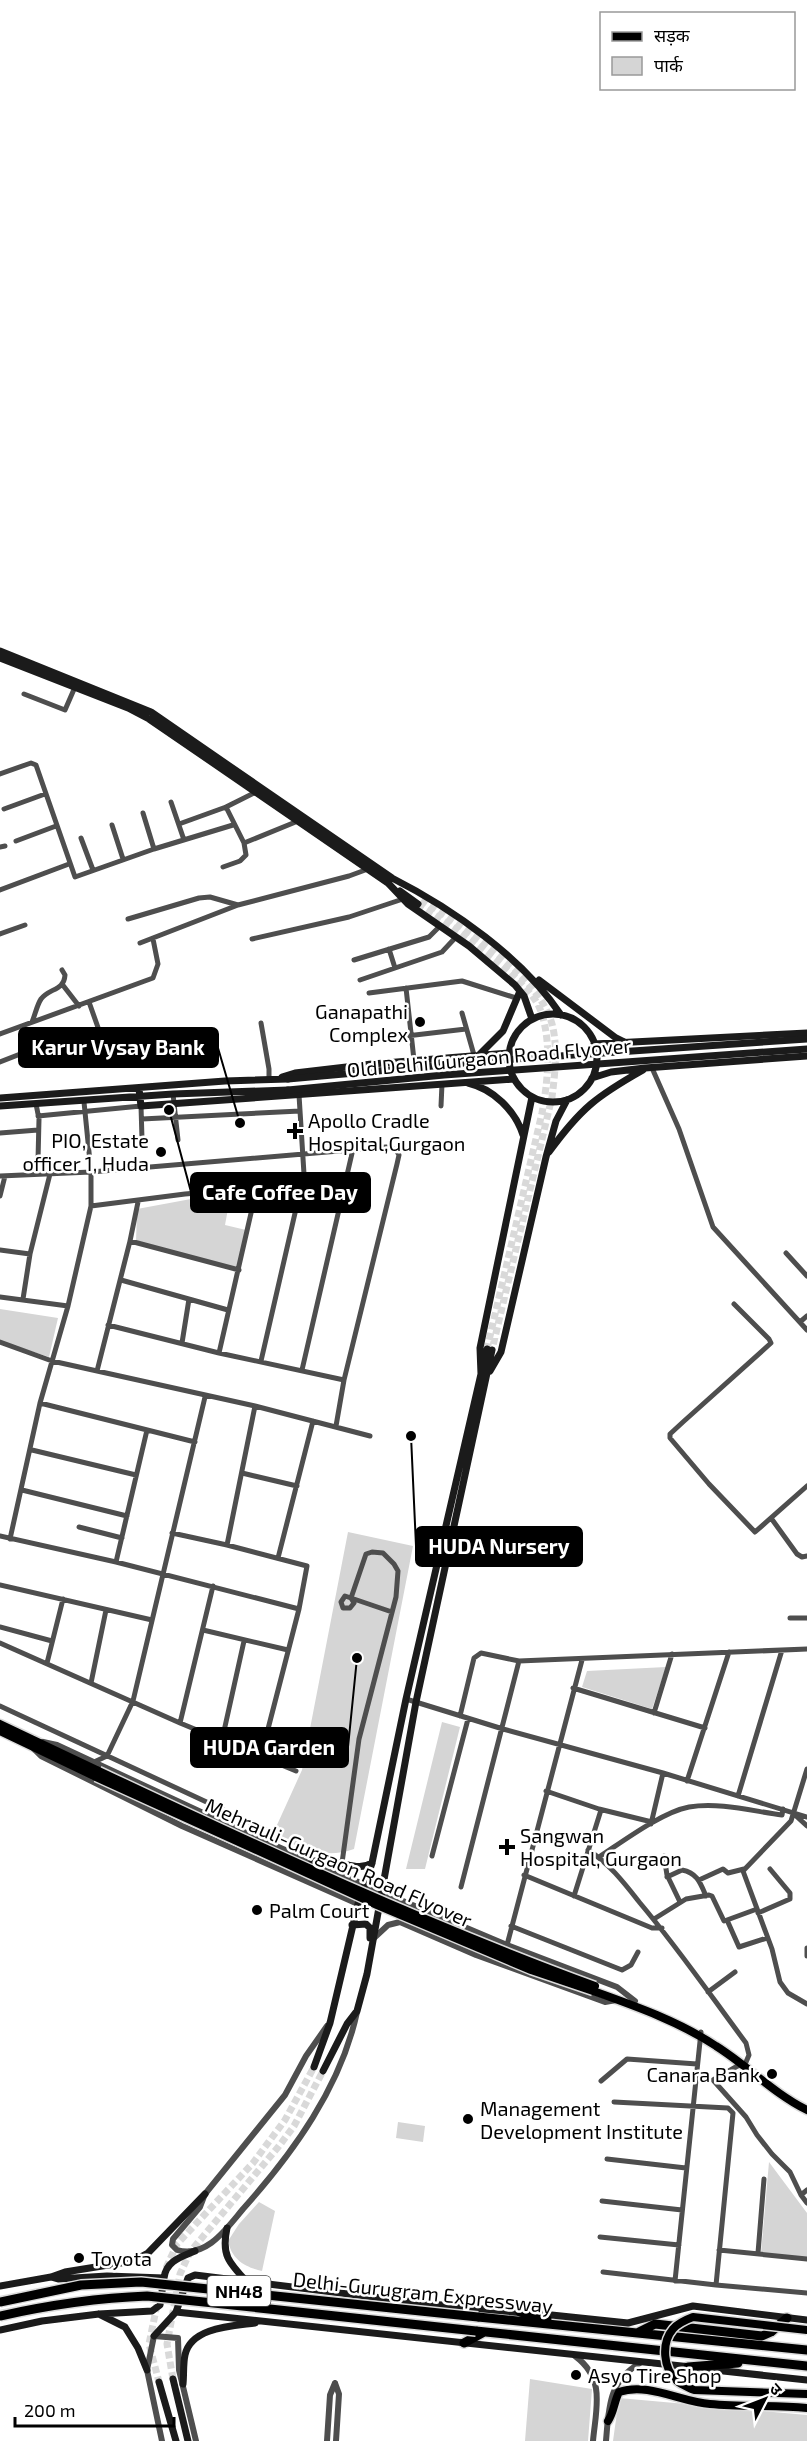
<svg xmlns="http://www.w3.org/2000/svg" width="807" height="2441" font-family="'Exo 2','Noto Sans Devanagari',sans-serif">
<rect width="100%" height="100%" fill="#fff"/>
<path fill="#d5d5d5" d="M230,1198L225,1225L246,1230L236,1270L136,1242L137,1209L191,1199Z
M0,1309L58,1318L49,1357L0,1341Z
M348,1532L413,1546L354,1849C322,1860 302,1847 272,1836L302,1770Z
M666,1667L652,1709L582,1687L587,1671Z
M442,1722L460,1727L425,1869H406Z
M398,2122L425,2126L423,2142L396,2138Z
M769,2162L807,2213V2258L761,2253Z
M259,2202L275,2211L262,2271C245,2267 232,2260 228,2241L239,2224Z
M530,2379L592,2389L588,2441H525Z
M619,2398L807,2415V2441H613Z"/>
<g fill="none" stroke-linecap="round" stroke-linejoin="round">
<path stroke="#d9d9d9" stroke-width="7" stroke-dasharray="7 3.5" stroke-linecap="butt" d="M422,899C463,928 538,974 552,1024C558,1046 555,1074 552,1097L492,1350
M418,904C448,923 528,978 540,1009C552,1040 548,1081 542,1113L487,1349
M166,2268L177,2244L253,2163L285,2120L314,2067
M157,2305L149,2344L159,2382
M173,2379L167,2344L180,2274L190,2252L279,2146L294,2126L323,2071"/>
<defs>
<path id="primary" d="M0,1724L99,1771
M0,1731L96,1777
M593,1991C635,2006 678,2021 716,2046C748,2066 773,2093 807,2110
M608,2421C614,2412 614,2402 619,2392C648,2382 681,2402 710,2404C742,2407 775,2405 807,2408"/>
<path id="motorway" d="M520,2312L547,2319
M478,2317L807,2350
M476,2331L807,2366
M639,2332L655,2324L762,2336L771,2332L787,2318
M464,2343L484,2332
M688,2367L738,2363"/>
</defs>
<use href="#primary" stroke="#dbdbdb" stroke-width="11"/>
<use href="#motorway" stroke="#dbdbdb" stroke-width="12"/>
<path stroke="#4e4e4e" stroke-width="5" d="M24,694L65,710L75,687
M0,774L31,763L36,765L75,877L154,849L233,825
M171,802L184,840
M4,809L45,794
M143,813L154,849
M179,824L226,807L258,791
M112,825L123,859
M81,838L93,870
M16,841L56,826
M244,843L298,821
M0,847L5,846
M223,867L240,861L246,855L244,843L226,807
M0,890L69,864
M128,919L199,898L210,897L238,905
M0,934L25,925
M252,939L349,917L403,899
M140,943L238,905L349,876L368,869
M389,949L395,968
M354,960L429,937L440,926
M360,980L442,952L456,937
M62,984L79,1006
M406,988L414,1060
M369,993L462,981L516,998
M89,1002L101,1036
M462,1013L474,1055
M32,1022C35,1015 37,1005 41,999C49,988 64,991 65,975L62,970
M261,1023L269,1069V1080
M0,1034L153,978L158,964L153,939
M381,1039L466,1029
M0,1062L69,1035
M652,1068L679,1129L713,1227L807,1330
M173,1094L178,1140
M36,1104L39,1119L38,1160
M441,1106L442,1084
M38,1116L141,1106L142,1139
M142,1119L300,1111
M0,1133L38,1130
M0,1176L91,1172L386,1147L396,1150L399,1155L397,1164L344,1380L336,1426
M0,1196L5,1176
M91,1206L185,1194L302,1184
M130,1241L239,1270
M0,1250L30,1254
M786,1253L807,1276
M121,1280L228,1310
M0,1297L68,1306
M23,1299L30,1254L50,1174
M734,1304L769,1339L771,1343L683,1422L670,1434V1438L709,1484L755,1532L807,1486
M800,1322L807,1316
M108,1325L219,1353L344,1380
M0,1342L52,1361L255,1406L370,1436
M182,1343L189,1299
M219,1353L257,1187
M261,1361L304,1174L299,1095
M302,1370L353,1149
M97,1371L130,1241L138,1202
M40,1403L195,1442
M32,1450L136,1475
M242,1473L297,1486
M22,1490L127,1516
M771,1518L797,1554L802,1557L807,1556
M79,1527L122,1538
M172,1533L227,1545L307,1566L299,1609L261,1756
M0,1536L116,1562L299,1609
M10,1539L40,1403L68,1306L91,1206V1172L84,1102
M227,1545L255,1406
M278,1558L313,1421
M116,1562L147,1430
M0,1585L152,1620
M790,1618H807
M0,1627L52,1641
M203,1630L288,1650
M0,1643L180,1723L296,1771
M47,1663L63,1599
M91,1683L106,1610
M573,1688L705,1728
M406,1699L503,1729L663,1773L807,1817
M0,1706L269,1831
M654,1713L672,1654
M460,1716L474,1658L481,1653L519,1661L807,1649
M180,1723L213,1586
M222,1740L244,1641
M94,1762L107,1756L133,1701L205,1397
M807,1769L791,1821L743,1871L772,1949L780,1982L788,1993L807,2004
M687,1781L729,1652
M546,1791L599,1809L652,1822
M738,1796L782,1650
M795,1815L807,1826
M651,1824L663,1773
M588,1850C609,1863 625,1884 640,1903C678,1948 711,1996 746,2043L749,2055L746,2062
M432,1856L468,1719
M664,1856L667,1875L680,1902
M599,1857C622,1842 662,1812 689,1807C719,1802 752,1811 782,1815L783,1809
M342,1863L359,1739L396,1597L398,1571L394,1564L383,1553L372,1552L366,1554L351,1598L354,1603L350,1608H343L341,1602L345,1596L351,1598L392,1612
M524,1875L652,1928H662
M667,1877L682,1870C697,1873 700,1882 706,1896
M699,1880L723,1869L728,1873L744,1869
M461,1887L519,1661
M574,1896L601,1810
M758,1913L790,1899V1893L770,1869
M654,1919L686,1899L709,1895L712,1896L724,1921L727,1920L739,1947L767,1938
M727,1920L757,1909
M511,1926L622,1970L631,1965L638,1952
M507,1945L582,1660
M807,1948V1956
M708,1992L735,1972
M741,2064L713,2080L746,2117L757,2135L772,2154L790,2172L801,2195
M601,2081L627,2059L697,2064
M614,2102L728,2108L733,2113L716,2285
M607,2159L686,2168
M807,2190L801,2195L807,2203
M602,2201L682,2210
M600,2237L679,2245
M719,2250L807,2259
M758,2253L764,2179
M603,2272L716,2285L807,2293
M675,2281L701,2032"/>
<path stroke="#4e4e4e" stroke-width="6" d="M43,1742L57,1745L244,1832L365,1885L507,1945L617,1987L635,2001
M34,1749L41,1756L182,1826L358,1904
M374,1938L388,1925L400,1922L476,1955L605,2002L616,2000
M327,2026L306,2056L285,2095L205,2194L200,2207L173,2239L172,2245L177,2250C206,2259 227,2228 243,2209C293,2153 341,2087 357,2012
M575,2356C606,2379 596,2408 593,2441
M335,2383L339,2394L336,2441
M162,2441L147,2370L154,2336L178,2338L179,2370L196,2441
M327,2441L330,2395L335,2383
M606,2441C609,2407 608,2382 640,2363"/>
<path stroke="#1b1b1b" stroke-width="7" d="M0,651L151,712L392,878C453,909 523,958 561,1015
M0,658L128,708L149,719L388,883L408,904L469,946L515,985L524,996L532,1019
M400,891L418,904
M539,980L616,1038L624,1042
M509 1058a44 44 0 1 1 88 0a44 44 0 1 1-88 0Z
M594,1044L807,1033
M480,1054L503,1031L520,991
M282,1077L295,1073L372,1064L509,1053
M592,1078L611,1072L645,1068L807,1056
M468,1083C493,1089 515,1110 523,1135
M139,1089L141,1106L514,1079
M0,1098L225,1081L288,1079
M0,1106L173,1094L288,1090
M549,1152C581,1108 597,1096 643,1070
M483,1366L487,1349
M490,1371L501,1352L546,1157L556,1121L567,1100
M312,1861C319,1861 326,1861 333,1862C347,1863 359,1871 372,1863
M352,1925L366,1924L370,1928V1938
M314,2067L330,2023L358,1904L372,1863L406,1699L481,1374L480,1348L532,1097
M323,2071L347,2024L357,2011L367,1974L416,1702L492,1350
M227,2228C221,2255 229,2263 247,2282
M164,2278C166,2261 181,2257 195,2251
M0,2286L51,2277L65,2272L133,2261L148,2253L205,2194
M176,2312L691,2367
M99,2314L125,2327L138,2348L147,2370
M542,2314L628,2323L693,2306L807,2320
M0,2330L42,2321L99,2314L152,2311L160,2305L164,2278L107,2276L58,2279L51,2277
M154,2336L176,2312L188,2278L195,2275L431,2304L525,2313
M705,2369L807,2380
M173,2379L188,2441
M159,2382L176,2441
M183,2384C184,2375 183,2364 185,2355C191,2327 233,2326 255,2323"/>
<use href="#primary" stroke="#000" stroke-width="8"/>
<use href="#motorway" stroke="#000" stroke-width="9"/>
<defs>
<path id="primary-bridge" d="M99,1771C262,1848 426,1924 595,1986
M96,1777L377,1905L531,1970L593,1991
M807,2330L693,2317C685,2320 678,2323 673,2329C661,2343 663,2369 677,2381C681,2385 688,2387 694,2390L807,2394"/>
<path id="motorway-bridge" d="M0,2302L81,2285L141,2282L478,2317
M0,2316C49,2305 97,2298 147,2296L476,2331"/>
</defs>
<use href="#primary-bridge" stroke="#dbdbdb" stroke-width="11" stroke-linecap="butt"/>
<use href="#motorway-bridge" stroke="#dbdbdb" stroke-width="12" stroke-linecap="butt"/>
<path stroke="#1b1b1b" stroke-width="7" d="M288,1079L500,1060L807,1039
M288,1090L444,1075L807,1049"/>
<use href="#primary-bridge" stroke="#000" stroke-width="8"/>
<use href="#motorway-bridge" stroke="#000" stroke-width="9"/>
</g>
<g fill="#000" stroke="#fff" stroke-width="2">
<circle cx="420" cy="1022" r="6"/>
<path d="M292 1122h6v6h6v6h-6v6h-6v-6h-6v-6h6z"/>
<circle cx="161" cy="1152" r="6"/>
<path d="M504 1838h6v6h6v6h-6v6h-6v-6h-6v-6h6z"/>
<circle cx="257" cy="1910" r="6"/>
<circle cx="772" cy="2074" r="6"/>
<circle cx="468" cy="2119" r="6"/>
<circle cx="79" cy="2258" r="6"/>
<circle cx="576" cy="2375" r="6"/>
</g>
<g text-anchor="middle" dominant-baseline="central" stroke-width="5" stroke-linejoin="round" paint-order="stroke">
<rect fill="#fff" stroke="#4c4c4c" stroke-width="1.5" x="207.5" y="2276" width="63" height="30" rx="4.5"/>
<g font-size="18" font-weight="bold" fill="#000">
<text x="239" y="2291">NH48</text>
</g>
<g font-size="20" fill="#000" stroke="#fff" text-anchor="start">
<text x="408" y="1011" text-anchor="end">Ganapathi<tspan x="408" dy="23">Complex</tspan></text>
<text x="308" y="1120">Apollo Cradle<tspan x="308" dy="23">Hospital,Gurgaon</tspan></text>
<text x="149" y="1140" text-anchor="end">PIO, Estate<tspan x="149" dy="23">officer 1, Huda</tspan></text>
<text x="520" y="1835">Sangwan<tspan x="520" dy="23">Hospital, Gurgaon</tspan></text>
<text x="269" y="1910">Palm Court</text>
<text x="760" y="2074" text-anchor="end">Canara Bank</text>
<text x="480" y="2108">Management<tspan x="480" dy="23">Development Institute</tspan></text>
<text x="91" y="2258">Toyota</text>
<text x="588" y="2375">Asyo Tire Shop</text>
</g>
<g font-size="20" fill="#000" stroke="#fff">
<text transform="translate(489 1057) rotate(-5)">Old Delhi Gurgaon Road Flyover</text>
<text transform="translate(339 1862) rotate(24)">Mehrauli-Gurgaon Road Flyover</text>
<text transform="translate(423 2292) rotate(6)">Delhi-Gurugram Expressway</text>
</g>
</g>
<path fill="none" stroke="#000" stroke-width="2" d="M240 1123L218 1048M169 1110L191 1192M411 1436L416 1546M357 1658L348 1747"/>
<g fill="#000" stroke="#fff" stroke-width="2">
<circle cx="240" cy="1123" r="6"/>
<circle cx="169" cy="1110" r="6"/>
<circle cx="411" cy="1436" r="6"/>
<circle cx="357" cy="1658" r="6"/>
</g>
<g fill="#000" stroke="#000" stroke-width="2">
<rect x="19" y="1028" width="199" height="39" rx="6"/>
<rect x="191" y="1173" width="179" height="39" rx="6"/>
<rect x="416" y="1527" width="166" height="39" rx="6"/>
<rect x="191" y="1728" width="157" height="39" rx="6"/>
</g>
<g font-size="21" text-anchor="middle" font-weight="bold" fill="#fff">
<text x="118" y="1055">Karur Vysay Bank</text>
<text x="280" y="1200">Cafe Coffee Day</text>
<text x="499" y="1554">HUDA Nursery</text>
<text x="269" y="1755">HUDA Garden</text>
</g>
<rect x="600" y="12" width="195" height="78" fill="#ffffff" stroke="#999999" stroke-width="1.5"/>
<rect x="612" y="32" width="30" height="9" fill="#000000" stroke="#999999" stroke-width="1.5"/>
<text x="654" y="42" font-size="18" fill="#000000">सड़क</text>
<rect x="612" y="57" width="30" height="18" fill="#d5d5d5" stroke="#999999" stroke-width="1.5"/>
<text x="654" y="72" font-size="18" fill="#000000">पार्क</text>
<g transform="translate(765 2399) rotate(48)" stroke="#ffffff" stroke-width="4.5" paint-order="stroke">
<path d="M0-4.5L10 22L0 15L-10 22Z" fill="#000000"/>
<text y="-9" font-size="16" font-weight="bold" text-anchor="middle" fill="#000000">उ</text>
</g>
<path d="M15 2417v9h159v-9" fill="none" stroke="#000000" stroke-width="3"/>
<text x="24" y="2417" font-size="18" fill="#000000" stroke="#ffffff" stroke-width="4.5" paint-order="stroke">200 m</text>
</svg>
